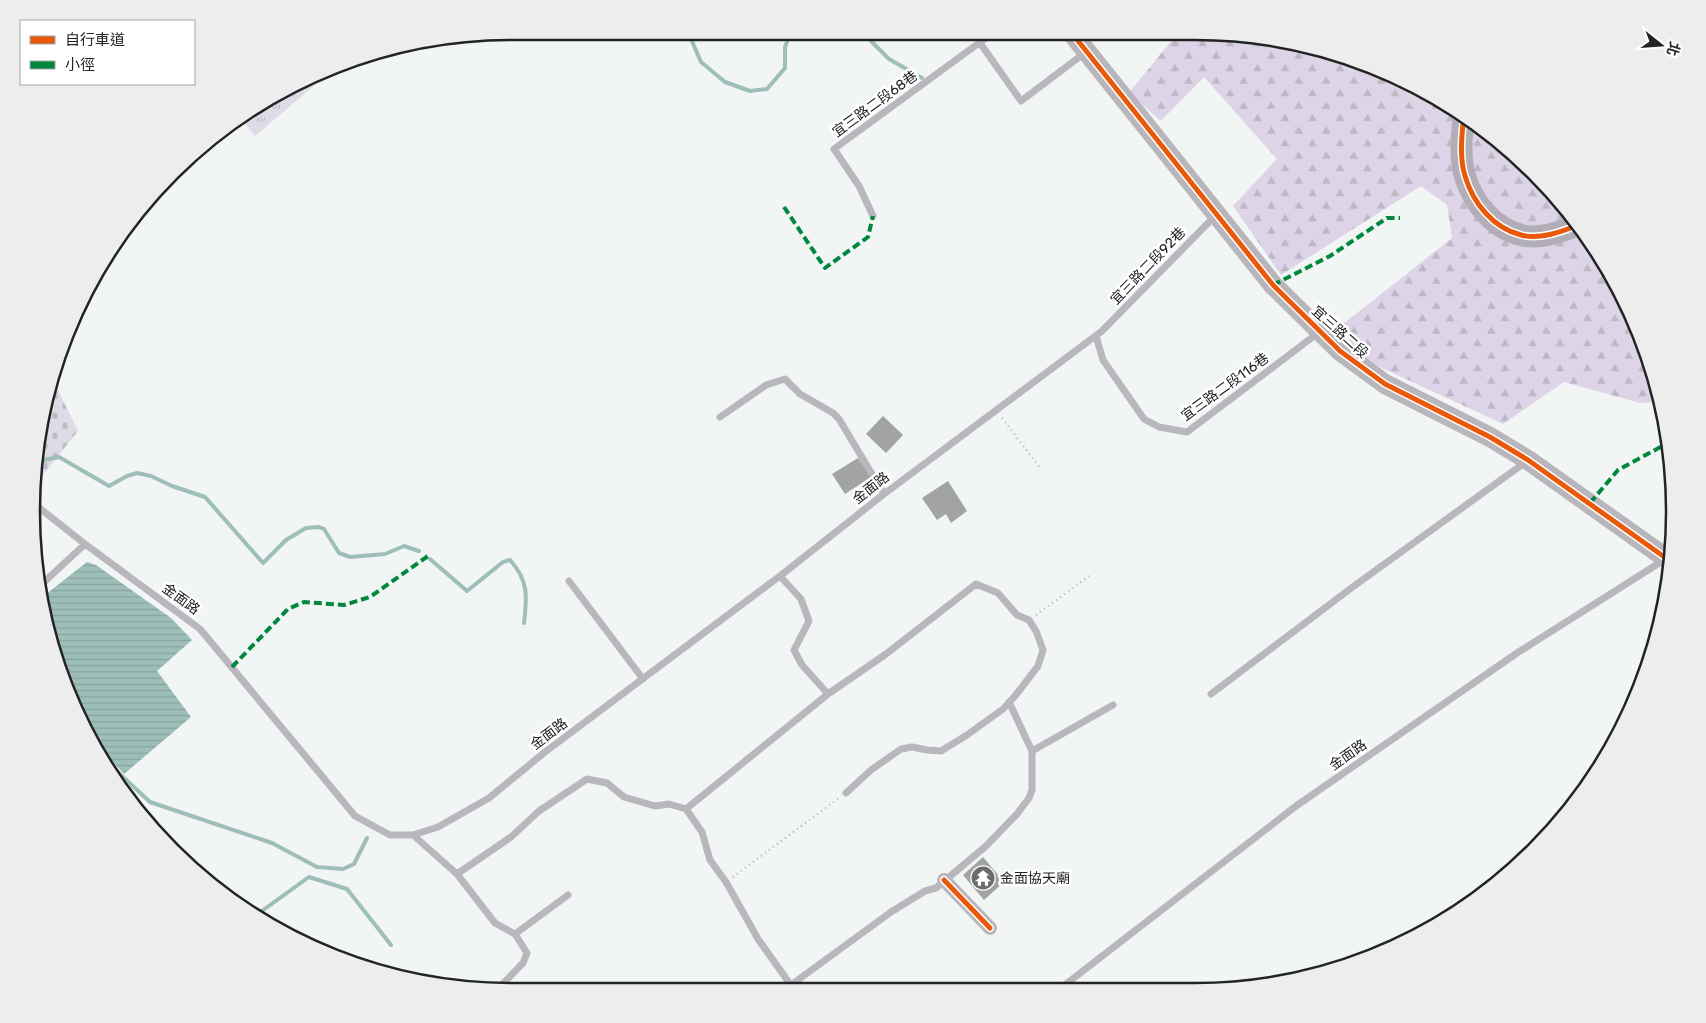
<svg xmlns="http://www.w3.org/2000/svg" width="1706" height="1023" font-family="Rubik,'Noto Sans TC',sans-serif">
<defs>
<pattern id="grass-tufts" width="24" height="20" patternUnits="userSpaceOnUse" patternTransform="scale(1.25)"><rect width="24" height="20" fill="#dedae6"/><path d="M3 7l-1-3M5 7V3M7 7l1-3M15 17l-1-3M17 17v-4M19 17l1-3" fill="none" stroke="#bebbc5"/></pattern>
<pattern id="forest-firs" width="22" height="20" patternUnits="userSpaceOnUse" patternTransform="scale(1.25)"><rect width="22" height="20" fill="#ddd5e7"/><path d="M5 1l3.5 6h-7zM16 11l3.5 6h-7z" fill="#bdb7c6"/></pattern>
<pattern id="cemetery-stones" width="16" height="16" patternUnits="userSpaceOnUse" patternTransform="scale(1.25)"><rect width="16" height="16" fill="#dedae6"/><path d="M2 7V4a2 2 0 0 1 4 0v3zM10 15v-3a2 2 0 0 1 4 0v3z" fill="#bebbc5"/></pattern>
<pattern id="water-rules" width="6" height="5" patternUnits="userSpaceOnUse" patternTransform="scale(1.25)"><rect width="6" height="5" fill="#9dbeb9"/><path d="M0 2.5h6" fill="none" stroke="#87a39f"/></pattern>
</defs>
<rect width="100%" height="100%" fill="#f1f5f4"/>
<path fill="url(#grass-tufts)" d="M331,71L255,136L241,119Z"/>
<path fill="url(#forest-firs)" d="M1165,32H1226L1349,57L1462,112L1534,172L1594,245L1638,328L1661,402L1640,403L1564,382L1503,424L1356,356L1343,324L1452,238L1447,205L1421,186L1281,275L1233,206L1277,159L1204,77L1161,121L1129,93L1172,40Z"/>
<path fill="url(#cemetery-stones)" d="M53,380L78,431L36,484Z"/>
<path fill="url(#water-rules)" d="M87,562L96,565L171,618L192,640L157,671L191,717L124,774L102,750L57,666L45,595Z"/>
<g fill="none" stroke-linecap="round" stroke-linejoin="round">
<path stroke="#9dbeb9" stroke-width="4" d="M688,32L701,62L725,82L750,91L767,89L785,68V47L791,32
M862,32L889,59L922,78
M39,466L44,460L59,457L109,486L127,476L137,473L151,476L172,486L205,497L263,563L286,540L306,528L319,527L324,529L339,553L350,557L385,554L404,546L419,551
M430,559L467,591L503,562L510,560C529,581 527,597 524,623
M109,764L150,802L272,843L317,867L343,869L354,864L367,838
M255,916L309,877L347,889L391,945"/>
</g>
<path fill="#a1a4a3" d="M883,416L903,435L886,453L866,434Z
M858,458L871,477L845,494L832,474Z
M948,481L967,511L951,523L946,514L937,520L922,498Z
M983,857L1004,882L984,900L963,875Z"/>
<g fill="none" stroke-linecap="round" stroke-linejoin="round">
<path stroke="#b6b4b9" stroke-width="2.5" stroke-dasharray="1 4" stroke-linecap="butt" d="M1002,418L1040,468
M1036,615L1089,576
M733,877L839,798"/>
<path stroke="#bab6be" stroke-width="7" d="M980,43L1021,101L1086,52
M873,216L859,186L834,149L994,32
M1096,336L1103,360L1144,419L1159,427L1187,432L1318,333
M720,417L766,385L785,379L800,394L833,413L839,419L884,494
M33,503L85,544
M780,576L801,599L809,621L794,650L802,665L828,694
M569,581L643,679
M43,583L85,544L200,629L355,816L390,835H413L438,827L489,798L545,752L780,576L884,494L1102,331L1215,216
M1211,694L1354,586L1527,461
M1032,751L1113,705
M686,809L828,694L886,654L976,584L998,593L1017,615L1029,620L1036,631L1043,650L1038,666L1015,696L1003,709L967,735L941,751L927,750L912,747L901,749L871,770L846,793
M413,835L457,874L511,837L539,811L587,779L607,783L624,797L655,806L669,804L686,809L702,832L710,860L726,882L758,939L795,991
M457,874L495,923L515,934L527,953L523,963L496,991
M515,934L568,895
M791,985L891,912L925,891L936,888L986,846L1017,814L1029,798L1032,790V751L1009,702
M1057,991L1296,806L1517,653L1664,560"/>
<path stroke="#bab6be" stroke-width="14" d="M944,880L990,928"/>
<path stroke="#b9b5bd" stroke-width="20" d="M1071,32L1273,285L1340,351L1385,384L1490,437L1528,460L1670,561"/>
<path stroke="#b1aeb7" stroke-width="22" d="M1464,114C1462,134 1459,156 1465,176C1473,203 1493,228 1521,235C1539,240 1561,232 1578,225"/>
<path stroke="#00873e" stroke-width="4" stroke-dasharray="8 4" stroke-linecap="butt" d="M784,207L825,268L868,237L873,216
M1273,285L1330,256L1387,218H1400
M1590,503L1618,470L1668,443
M232,667L288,609L304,602L344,605L370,597L428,556"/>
<defs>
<path id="cycleway" d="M1071,32L1273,285L1340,351L1385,384L1490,437L1528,460L1670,561
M1464,114C1462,134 1459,156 1465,176C1473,203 1493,228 1521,235C1539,240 1561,232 1578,225
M944,880L990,928"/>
</defs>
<use href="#cycleway" stroke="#fff" stroke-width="8"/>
<use href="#cycleway" stroke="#e8590c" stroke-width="5"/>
</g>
<defs>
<symbol id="temple-disc" viewBox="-11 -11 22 22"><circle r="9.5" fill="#6a6d6c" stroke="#fff"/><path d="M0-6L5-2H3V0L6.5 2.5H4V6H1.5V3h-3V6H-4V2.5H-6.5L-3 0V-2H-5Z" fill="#fff"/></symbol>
</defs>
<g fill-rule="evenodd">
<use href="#temple-disc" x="969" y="864" width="28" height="28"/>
</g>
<g text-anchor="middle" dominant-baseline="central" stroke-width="5" stroke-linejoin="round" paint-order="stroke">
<g font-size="14" fill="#212423" stroke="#fff">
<text transform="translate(875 104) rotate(-36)">宜三路二段68巷</text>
<text transform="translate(1148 266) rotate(-46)">宜三路二段92巷</text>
<text transform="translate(1340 332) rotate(42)">宜三路二段</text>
<text transform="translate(1225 387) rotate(-36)">宜三路二段116巷</text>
<text transform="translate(871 488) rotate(-38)">金面路</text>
<text transform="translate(181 599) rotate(36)">金面路</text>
<text transform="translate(549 734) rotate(-37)">金面路</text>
<text transform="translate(1348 755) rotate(-35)">金面路</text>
</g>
<g font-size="14" fill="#212423" stroke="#fff" text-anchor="start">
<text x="1000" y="878">金面協天廟</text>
</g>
</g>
<path d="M0 0H1706V1023H0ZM511 40H1195A471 471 0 0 1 1666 511V512A471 471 0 0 1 1195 983H511A471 471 0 0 1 40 512V511A471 471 0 0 1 511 40Z" fill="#ededed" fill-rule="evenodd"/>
<path fill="none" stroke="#212423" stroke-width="2.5" d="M511 40H1195A471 471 0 0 1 1666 511V512A471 471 0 0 1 1195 983H511A471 471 0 0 1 40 512V511A471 471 0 0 1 511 40Z"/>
<rect x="20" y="20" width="175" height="65" fill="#ffffff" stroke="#a6a7a7"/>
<rect x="30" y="36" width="25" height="8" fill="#e8590c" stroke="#a6a7a7"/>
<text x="65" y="45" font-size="15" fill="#212423">自行車道</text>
<rect x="30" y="61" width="25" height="8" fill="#00873e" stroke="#a6a7a7"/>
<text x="65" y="70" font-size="15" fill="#212423">小徑</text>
<g transform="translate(1661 45) rotate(107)" stroke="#ffffff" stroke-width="4" paint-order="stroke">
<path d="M0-4L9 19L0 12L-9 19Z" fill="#212423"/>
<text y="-8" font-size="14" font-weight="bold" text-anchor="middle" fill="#212423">北</text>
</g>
</svg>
